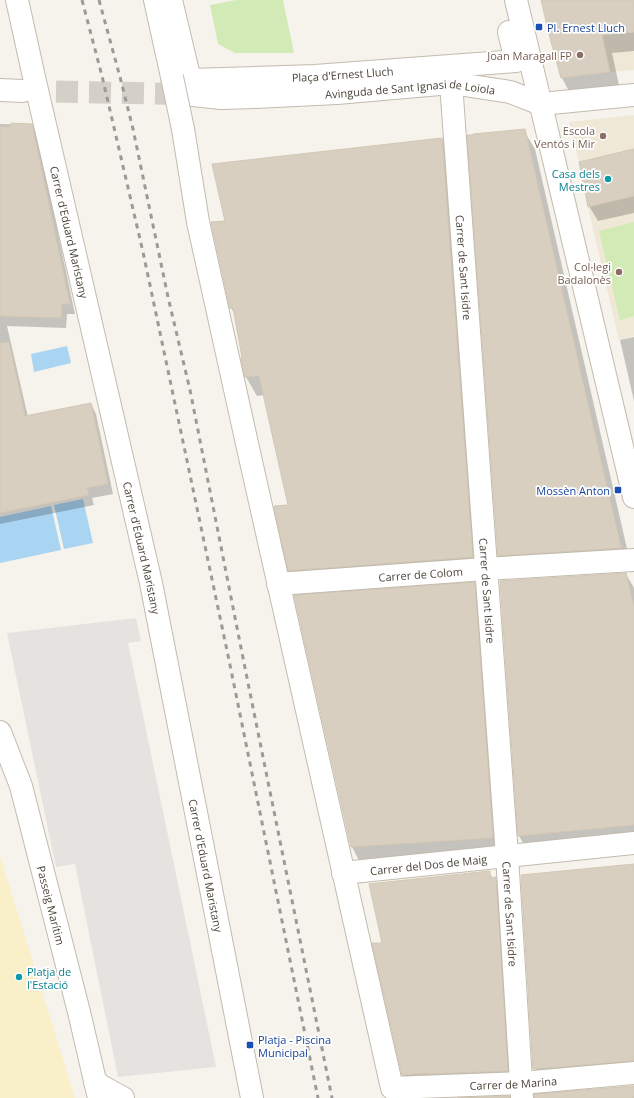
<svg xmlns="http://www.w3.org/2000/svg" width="634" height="1098" font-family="'Open Sans',sans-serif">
<rect width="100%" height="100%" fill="#f6f3ec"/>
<path fill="#efe8d6" d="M634,32V70L610,72L561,78L550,38Z
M634,115V149L579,162L569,122Z
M634,196V336L619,340L588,207Z"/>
<path fill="#d2eab5" d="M236,0H283L294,53H235L218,44L210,5Z
M634,222V316L620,320L599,231Z"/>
<path fill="#f9efc9" d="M0,856L75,1098H0Z"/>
<path fill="#e5e3e0" d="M136,618L141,641L128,643L216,1067L118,1077L75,864L56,867L7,633Z"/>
<path fill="#a9d4f2" d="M67,346L71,363L34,372L31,354Z
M83,499L93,543L64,549L54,505Z
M51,506L61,550L0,563V517Z"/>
<path fill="#0003" d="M542,0H634V51L612,53L620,90L572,97L562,78L551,38Z
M0,124L31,125L37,135L75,314H67L66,328L7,326L28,417L91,404L96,414L113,494L92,498L94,505L0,524Z
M524,131L535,149L631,566L509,574L499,555Z
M442,139L453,158L483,576L300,589L289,570L290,506L264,395L257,396L246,377L242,358H244L236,316L231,308L226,222Z
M634,150V213L598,221L589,206Z
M634,337V401L620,340Z
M626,574L634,588V844L530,854L519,836Z
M474,583L485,602L503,856L362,866L352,847L295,596Z
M634,865V1079L544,1082L533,1064Z
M489,872L493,879L495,878L506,897L518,1085L414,1093L403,1075L383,944Z"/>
<path fill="#d8cfc1" stroke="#d3c7b4" d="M541,0H634V32L602,35L610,72L561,78L550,38Z
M11,123L32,124L70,304H62L61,318L0,316V126L10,127Z
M525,129L621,547V548L498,556L467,135H473V134Z
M442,138L473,557L288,571L274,506L288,505L259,376L245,377L241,357H242L233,308H230L211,222L225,221L212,164Z
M634,149V196L588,207L579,162Z
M9,342L25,416L91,403L108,484L87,488L89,495L0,513V343Z
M626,573L634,606V825L518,836L500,581Z
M475,582L493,838L351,847L294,595Z
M634,864V1061L533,1069L521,875Z
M490,871V878L496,877L508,1071L427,1074V1073L402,1075L372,943H382L369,884Z
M634,1086V1098H534V1094Z
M509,1096L510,1098H457Z"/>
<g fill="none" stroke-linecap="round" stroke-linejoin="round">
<path stroke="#d4d0c8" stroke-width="22" stroke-dasharray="22 11" stroke-linecap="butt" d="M23,91L183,94"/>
<defs>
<g id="street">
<path id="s1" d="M17,0L34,77L151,583L252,1098"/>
<path d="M155,0L172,77"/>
<path id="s2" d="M171,0L190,80L315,76L516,61L509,32"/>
<path d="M516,0L634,497"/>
<path id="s3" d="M451,83L507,856L522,1097"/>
<path d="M0,90L23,91"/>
<path id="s4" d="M183,94L221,98L255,97L337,93L451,83L510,92L541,104L634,95"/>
<path id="s5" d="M183,129L198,222L250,457L392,1088L522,1083L634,1073"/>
<path id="s6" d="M278,584L485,569L634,560"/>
<path id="s7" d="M0,732L21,786L79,1012L99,1098"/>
<path id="s8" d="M343,873L634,843"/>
<path d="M95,1081L101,1086L123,1098"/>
</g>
</defs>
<use href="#street" stroke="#c2bbae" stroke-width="24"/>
<use href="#street" stroke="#fff" stroke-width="22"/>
<path stroke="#9a9a9a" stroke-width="3" stroke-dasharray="5 5" stroke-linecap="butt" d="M82,0L102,76L143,252L229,660L318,1098
M99,0L120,77L133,129L168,297L190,390L245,668L332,1098"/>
<defs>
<path id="street-bridge" d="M172,77L183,129"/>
</defs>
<use href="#street-bridge" stroke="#c2bbae" stroke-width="24" stroke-linecap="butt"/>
<use href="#street-bridge" stroke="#fff" stroke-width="22"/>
</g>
<g fill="#1a4fb4" stroke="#fff" stroke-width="1.5">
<rect x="535" y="23" width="8" height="8" rx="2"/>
<rect x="614" y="486" width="8" height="8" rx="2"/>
<rect x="246" y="1041" width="8" height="8" rx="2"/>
</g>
<g fill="#8d6e63" stroke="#fff" stroke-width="1.5">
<circle cx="580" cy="55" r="4"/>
<circle cx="603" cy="136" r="4"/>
<circle cx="619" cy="272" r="4"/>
</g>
<g fill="#0f9aa8" stroke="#fff" stroke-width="1.5">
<circle cx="608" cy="179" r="4"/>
<circle cx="19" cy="977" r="4"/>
</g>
<g text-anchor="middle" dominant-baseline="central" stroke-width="3.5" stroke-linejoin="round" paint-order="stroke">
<g font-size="11" fill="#164399" stroke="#fff" text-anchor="start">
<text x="547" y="27">Pl. Ernest Lluch</text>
<text x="610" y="490" text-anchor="end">Mossèn Anton</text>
<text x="258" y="1039">Platja - Piscina<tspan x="258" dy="13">Municipal</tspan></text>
</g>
<g font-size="11" fill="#785e54" stroke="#fff" text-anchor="end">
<text x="572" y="55">Joan Maragall FP</text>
<text x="595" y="130">Escola<tspan x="595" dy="13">Ventós i Mir</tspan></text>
<text x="611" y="266">Col·legi<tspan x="611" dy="13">Badalonès</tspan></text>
</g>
<g font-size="11" fill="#4b4439" stroke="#fff">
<text stroke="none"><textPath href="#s2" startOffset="235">Plaça d'Ernest Lluch</textPath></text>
<text stroke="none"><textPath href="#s4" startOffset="228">Avinguda de Sant Ignasi de Loiola</textPath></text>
<text stroke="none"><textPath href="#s1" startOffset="238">Carrer d'Eduard Maristany</textPath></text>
<text stroke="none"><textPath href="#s3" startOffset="185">Carrer de Sant Isidre</textPath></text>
<text stroke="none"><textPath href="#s1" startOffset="562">Carrer d'Eduard Maristany</textPath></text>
<text stroke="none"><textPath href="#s6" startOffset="143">Carrer de Colom</textPath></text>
<text stroke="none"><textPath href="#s3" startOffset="509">Carrer de Sant Isidre</textPath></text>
<text stroke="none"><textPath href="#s8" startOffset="86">Carrer del Dos de Maig</textPath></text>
<text stroke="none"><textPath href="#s1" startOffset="886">Carrer d'Eduard Maristany</textPath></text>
<text stroke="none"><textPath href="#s7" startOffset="181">Passeig Marítim</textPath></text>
<text stroke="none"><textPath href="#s3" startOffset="833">Carrer de Sant Isidre</textPath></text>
<text stroke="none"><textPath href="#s5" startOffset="1103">Carrer de Marina</textPath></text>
</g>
<g font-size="11" fill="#0d838f" stroke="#fff" text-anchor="end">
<text x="600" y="173">Casa dels<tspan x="600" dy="13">Mestres</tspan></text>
<text x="27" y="971" text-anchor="start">Platja de<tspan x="27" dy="13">l'Estació</tspan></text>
</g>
</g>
</svg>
